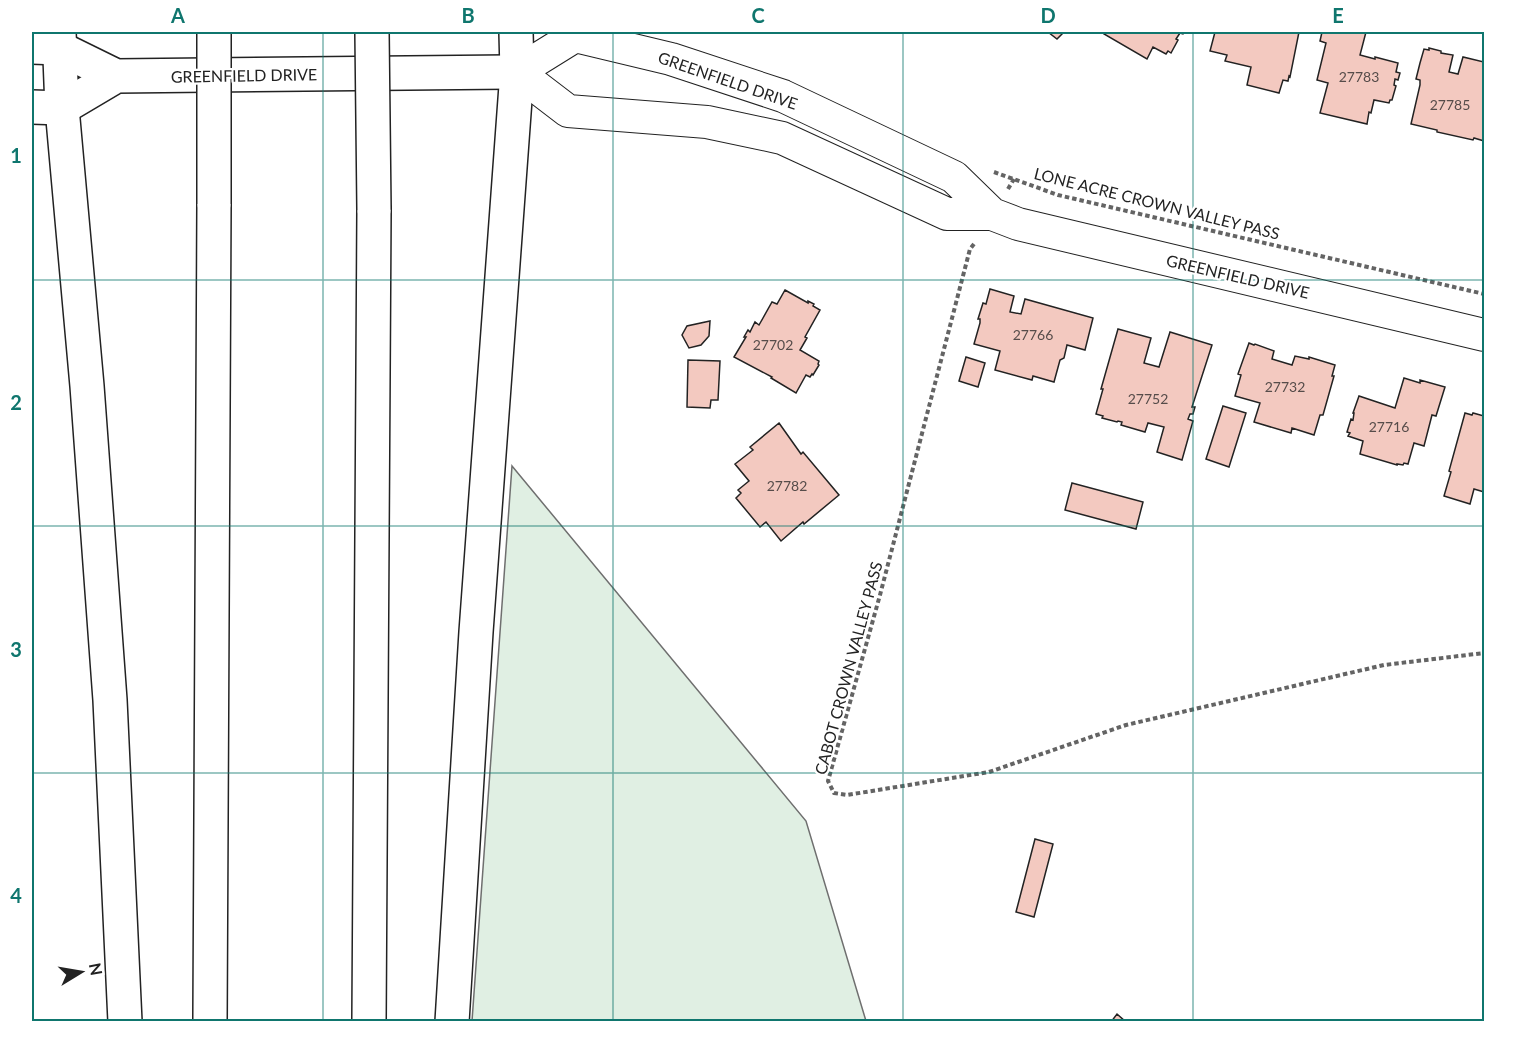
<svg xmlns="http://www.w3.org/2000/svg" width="1516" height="1053" font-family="Lato,sans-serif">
<rect width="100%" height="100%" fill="#fff"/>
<path fill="#e0efe3" stroke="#6f6f6f" stroke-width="1.5" d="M512,466L806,821L866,1021H472Z"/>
<path fill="#f3c9c0" stroke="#222" stroke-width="1.5" d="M1048,32H1064L1057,39Z
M1105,32H1185L1183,34L1180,33L1176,39L1178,40L1171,53L1168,51L1166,54L1153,47L1147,59L1104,34Z
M1215,32H1299L1290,77L1289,76L1288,81L1283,80L1279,93L1247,85L1251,67L1225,61L1227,55L1210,51Z
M1322,32H1366L1360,55L1375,59V57L1398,63L1396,72L1400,73L1398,80L1395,79L1394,85L1396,86L1392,100H1390L1389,103L1374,100L1371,113L1369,112L1367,124L1320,113L1328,83L1317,80L1326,43L1320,41Z
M1429,48L1441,51V53L1453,55L1449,72L1458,74L1463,57L1484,62V141L1474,138L1473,140L1437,132V130L1411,124L1420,85V80L1416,79L1420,63L1424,49L1429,50Z
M990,289L1014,296L1010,312L1021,314L1025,299L1093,318L1085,350L1067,345L1064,358L1060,360L1054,382L1033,376L1032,380L995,370L1000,351L974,344L980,323V319H978L983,303L986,304Z
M785,290L808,303V301L814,304L813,306L820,310L805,337L807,338L800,350L819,361L818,364L819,365L813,375L812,374L810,377L806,375L796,393L771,378L772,377L734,357L746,337H744L748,330L750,332L755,322L759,325L772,302L777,304Z
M710,321L709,336L701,345L689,348L682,335L687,326Z
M1118,329L1151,338L1144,363L1159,367L1170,332L1212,345L1192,407H1195L1193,414H1190L1188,419L1193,421L1182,460L1157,452L1164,427L1148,423L1145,432L1121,425L1122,422L1118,421L1117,422L1102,418L1103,416L1096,414L1103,389H1101Z
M1249,343L1254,345L1255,344L1274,351L1272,359L1292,365L1295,356L1309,359V357L1335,365L1332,376H1334L1323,415H1320L1314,435L1292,428L1291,433L1254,422L1260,403L1235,396L1241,375L1238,374Z
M966,357L985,363L978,387L959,381Z
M688,360L720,361L718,400H711L710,408L687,407Z
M1404,378L1420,383V380L1445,387L1436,416L1432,415L1424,446L1414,443L1408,464L1404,463L1403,465L1397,464V465L1360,454L1363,441L1348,436L1350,433L1347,432L1351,419L1353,420L1354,413H1353L1359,396L1395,408Z
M1223,406L1246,413L1229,467L1206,459Z
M1465,413L1472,415L1473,413L1484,416V492L1474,489L1470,504L1444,496L1451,472L1449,471Z
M779,423L801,454L803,452L839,495L804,524L803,522L781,541L766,522L760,527L736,498L741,493L738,490L749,481L735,464L753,450L750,447Z
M1072,483L1143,502L1136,529L1065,510Z
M1035,839L1053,844L1034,917L1016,912Z
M1117,1014L1126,1022H1111Z"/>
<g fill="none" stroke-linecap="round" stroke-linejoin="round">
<defs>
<path id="tertiary" d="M992,214L954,177L783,96L671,59L575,36L517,72L568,111L707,122L782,138L947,214H992L1018,224L1484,335"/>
<path id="secondary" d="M32,47L59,48L116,76L517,72
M32,107L62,108L116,76"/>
<path id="motorway" d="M59,32L62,108L87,386L110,700L125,1022
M210,1022L214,204
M369,1022L374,210
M452,1022L476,632L517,72L516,32"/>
</defs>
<use href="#tertiary" stroke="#222" stroke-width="34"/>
<use href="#secondary" stroke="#222" stroke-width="36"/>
<use href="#motorway" stroke="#222" stroke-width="36"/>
<path stroke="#646464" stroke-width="4" stroke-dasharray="4.5 3" stroke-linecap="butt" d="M994,172L1058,195L1484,294
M1008,189L1014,179
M974,244L970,249L880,595L828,781L834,793L847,795L989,772L1126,725L1384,665L1484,653"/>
<use href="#tertiary" stroke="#fff" stroke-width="32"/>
<use href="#secondary" stroke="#fff" stroke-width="33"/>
<use href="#motorway" stroke="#fff" stroke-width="33"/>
<defs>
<path id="motorway-bridge" d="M214,32V204
M372,32L374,210"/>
</defs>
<use href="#motorway-bridge" stroke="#222" stroke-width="36" stroke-linecap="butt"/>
<use href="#motorway-bridge" stroke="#fff" stroke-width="33"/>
</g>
<path fill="none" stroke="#0f766e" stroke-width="1.5" stroke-opacity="0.55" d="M323,32V1022M613,32V1022M903,32V1022M1193,32V1022M32,280H1484M32,526H1484M32,773H1484"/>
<g text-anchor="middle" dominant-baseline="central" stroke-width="4.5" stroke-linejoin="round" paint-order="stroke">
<g font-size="14" fill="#564c4a">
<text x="1359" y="76">27783</text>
<text x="1450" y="104">27785</text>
<text x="1033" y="334">27766</text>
<text x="773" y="344">27702</text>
<text x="1285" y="386">27732</text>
<text x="1148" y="398">27752</text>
<text x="1389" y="426">27716</text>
<text x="787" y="485">27782</text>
</g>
<g font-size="16" fill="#222" stroke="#fff">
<text transform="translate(244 75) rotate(-1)">GREENFIELD DRIVE</text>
<text transform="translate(728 80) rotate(19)">GREENFIELD DRIVE</text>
<text transform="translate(1157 203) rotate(14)">LONE ACRE CROWN VALLEY PASS</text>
<text transform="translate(1238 276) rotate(13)">GREENFIELD DRIVE</text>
<text transform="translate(848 668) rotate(-75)">CABOT CROWN VALLEY PASS</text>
</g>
</g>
<rect width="1516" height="1053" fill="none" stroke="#ffffff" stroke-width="66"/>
<g transform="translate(81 972) rotate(79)" stroke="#ffffff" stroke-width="4.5" paint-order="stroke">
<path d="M0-4.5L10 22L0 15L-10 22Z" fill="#222222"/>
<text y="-9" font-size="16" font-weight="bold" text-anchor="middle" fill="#222222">N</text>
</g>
<rect x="33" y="33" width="1450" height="987" fill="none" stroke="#0f766e" stroke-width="2"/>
<g font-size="20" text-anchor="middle" font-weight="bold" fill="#0f766e">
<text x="178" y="23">A</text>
<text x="468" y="23">B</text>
<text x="758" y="23">C</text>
<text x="1048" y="23">D</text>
<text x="1338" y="23">E</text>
<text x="16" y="163">1</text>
<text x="16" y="410">2</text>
<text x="16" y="657">3</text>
<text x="16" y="903">4</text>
</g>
</svg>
